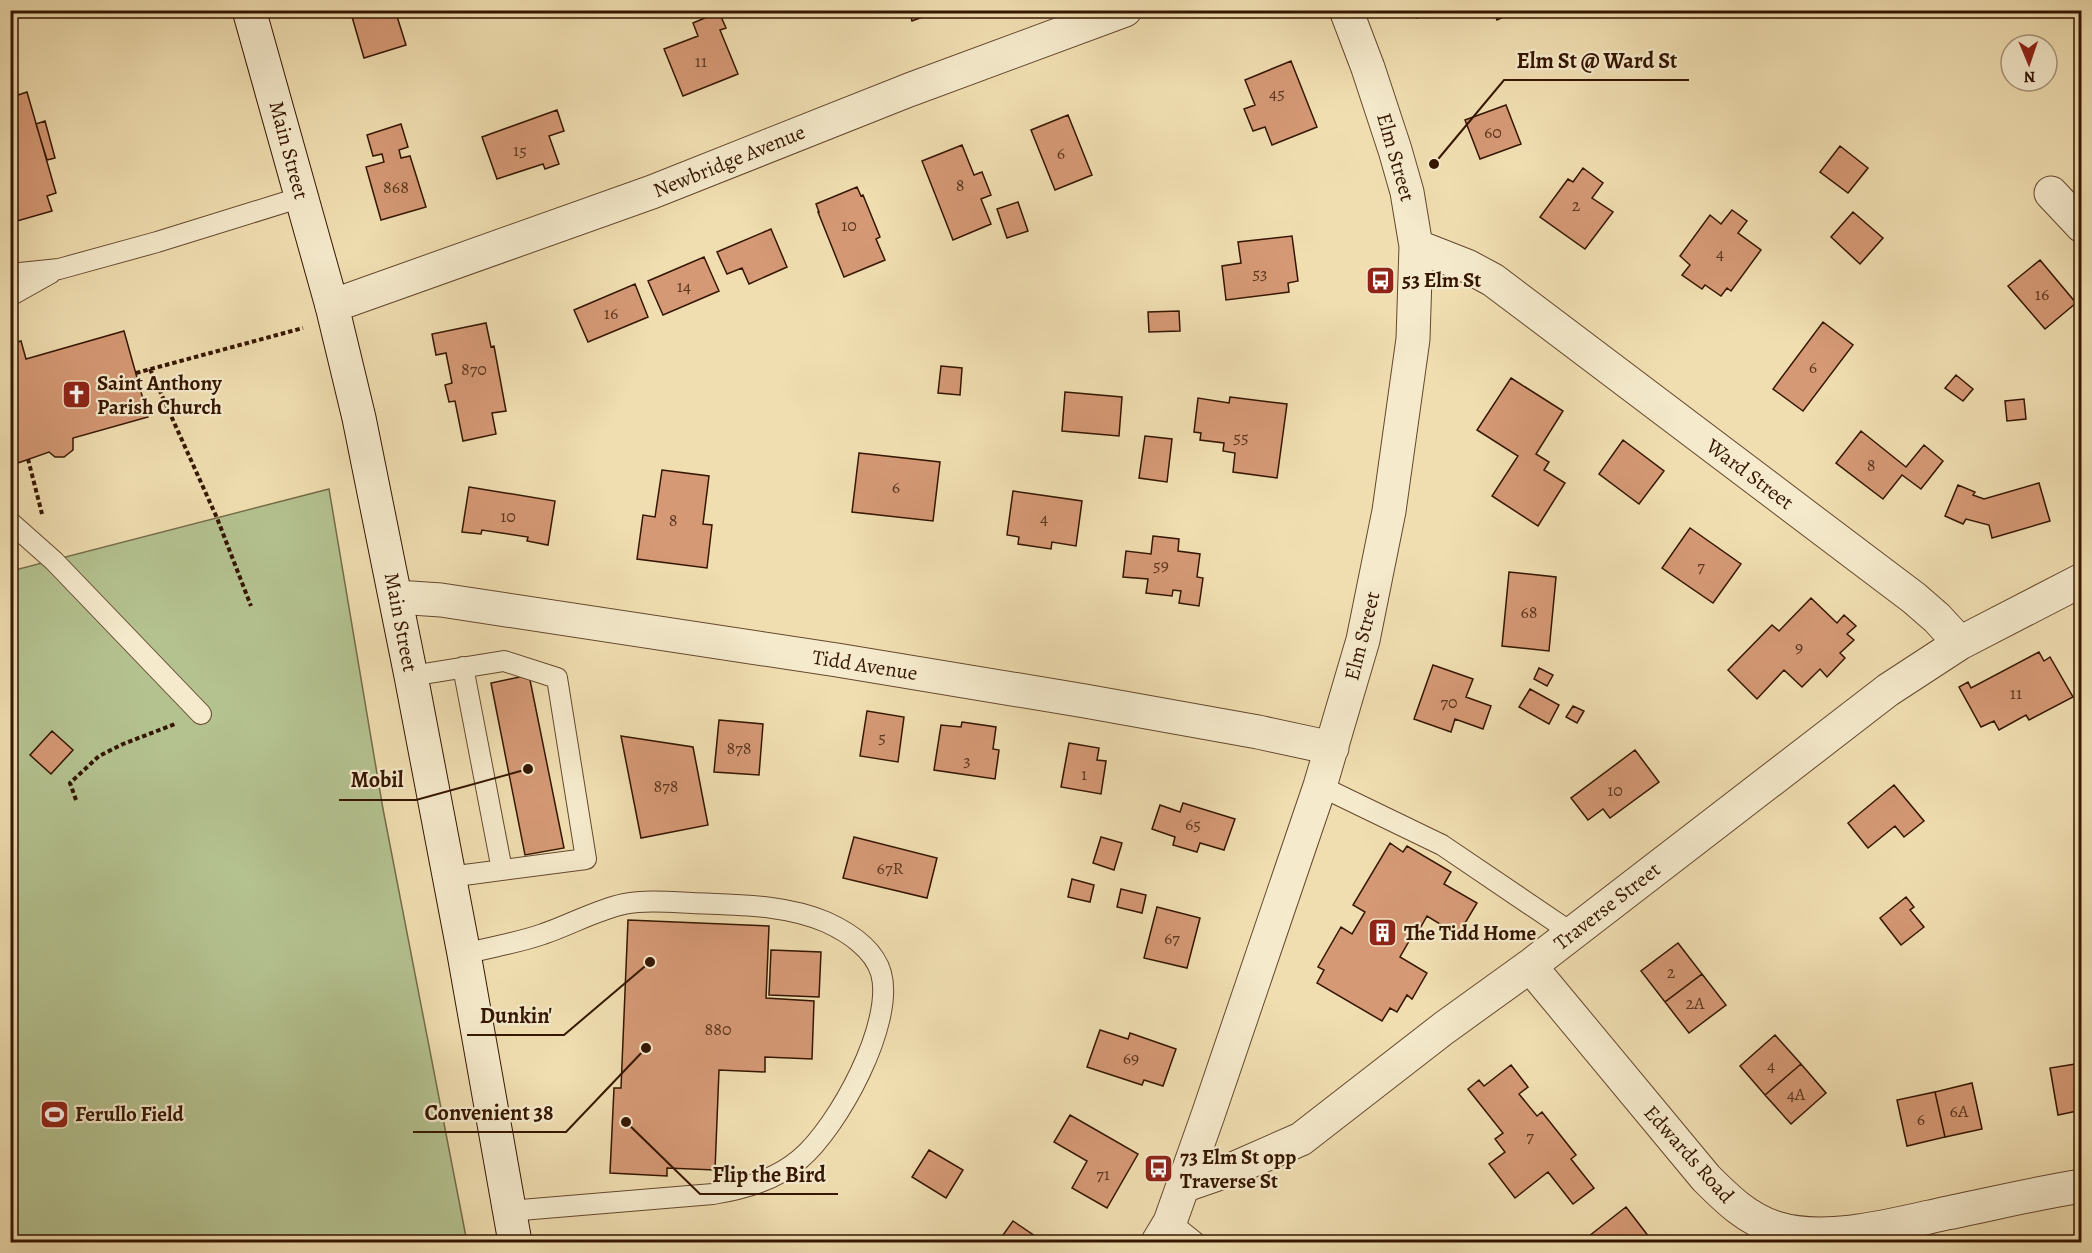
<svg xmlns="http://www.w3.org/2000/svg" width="2092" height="1253" font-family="Alegreya,serif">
<rect width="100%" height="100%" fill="#f0deb1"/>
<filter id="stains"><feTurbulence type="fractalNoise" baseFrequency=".00333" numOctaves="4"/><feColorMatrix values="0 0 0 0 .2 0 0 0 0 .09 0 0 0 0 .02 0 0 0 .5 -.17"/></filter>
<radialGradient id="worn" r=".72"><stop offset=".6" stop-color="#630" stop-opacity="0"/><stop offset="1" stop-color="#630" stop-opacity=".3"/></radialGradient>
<path fill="#b4c290" stroke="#746c48" stroke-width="1.5" d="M329,489L383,809L467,1242H11V571Z"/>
<path fill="#d59975" stroke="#351601" stroke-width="1.5" d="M350,10H395L406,45L364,58Z
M909,10H941L912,21Z
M1413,10H1434L1417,18Z
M1493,10H1519L1497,20Z
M719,12L726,28L720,30L738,74L683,96L664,49L698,36L693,23Z
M1291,61L1317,127L1272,145L1265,127L1253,131L1244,109L1255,105L1245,80Z
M14,79L18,95L27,92L56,193L47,196L52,211L10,223V80Z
M1506,105L1521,144L1480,159L1465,120Z
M557,110L564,131L549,136L559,164L545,169L543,164L497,179L482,137Z
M1068,115L1092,175L1055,190L1031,130Z
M45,121L55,158L47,160L36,124Z
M401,124L408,147L399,150L401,158L410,156L426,207L381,220L366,167L384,162L382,154L373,156L367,135Z
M962,145L974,175L982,172L991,195L981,199L991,224L953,240L922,161Z
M1840,146L1868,168L1848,193L1820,172Z
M1583,168L1603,183L1592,198L1613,212L1585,249L1540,217L1568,179L1573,182Z
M857,187L861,196L863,195L880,237L876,239L885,260L844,277L818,212H819L816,204Z
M1018,202L1028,231L1007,238L997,209Z
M1732,210L1747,221L1738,233L1761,250L1731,291L1727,288L1721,296L1705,285L1702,289L1682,275L1690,265L1680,256L1710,215L1721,224Z
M1853,212L1883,238L1860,264L1831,237Z
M771,229L787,267L749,284L742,268L727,274L717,252Z
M1292,236L1298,281L1288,283L1289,292L1226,300L1222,266L1241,263L1238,242Z
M704,257L719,291L663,315L648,281Z
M2040,260L2076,303L2045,329L2008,286Z
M635,284L648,317L588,342L574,310Z
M1179,311L1180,331L1149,332L1148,312Z
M1823,322L1853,345L1803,411L1773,389Z
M486,323L491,347L494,346L506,411L492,413L496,434L463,441L455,401L449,402L445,385L452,383L446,353L436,355L432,334Z
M124,331L148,417L73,438V450L64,457H55L49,452L18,463L16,455L10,457V344L21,341L26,359Z
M941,366L962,368L960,395L938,393Z
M1956,375L1973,389L1963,401L1945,388Z
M1511,378L1563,411L1536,454L1549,462L1544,470L1565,483L1538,526L1492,496L1518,456L1477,430Z
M1065,392L1122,397L1119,436L1062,431Z
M1230,397L1287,404L1277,478L1233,472L1235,453L1223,451L1224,443L1200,440L1201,433L1194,432L1198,398L1229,403Z
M2024,399L2026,419L2007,421L2005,401Z
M1861,431L1906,467L1924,445L1943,461L1921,489L1902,475L1883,499L1836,463Z
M1145,436L1172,439L1167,482L1139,478Z
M1623,440L1664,471L1639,504L1599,474Z
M859,453L940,462L933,521L852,512Z
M662,470L709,476L703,524L712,525L707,568L637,559L643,515L655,517Z
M2039,483L2050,521L1992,538L1989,525L1966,519L1963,524L1945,516L1958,485L1975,492L1973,495L1984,499Z
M469,487L555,501L548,545L527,541L528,537L482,530L481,534L462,532Z
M1013,491L1082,501L1076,546L1052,542L1051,549L1018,544L1019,537L1007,535Z
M1690,528L1741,564L1713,603L1662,568Z
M1153,536L1179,539L1178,551L1200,554L1197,577L1203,578L1199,606L1179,603L1181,591L1173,590L1172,596L1146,593L1148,579L1123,577L1126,551L1151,554Z
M1509,572L1556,577L1549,651L1502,646Z
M1811,598L1837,623L1844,615L1856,626L1847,634L1854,640L1840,653L1845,658L1827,677L1820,669L1802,687L1784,670L1757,699L1728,670L1772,625L1779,631Z
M2039,652L2044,661L2050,657L2073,697L2029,720L2026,715L1999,730L1994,721L1981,727L1959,687L1968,682L1971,688Z
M1433,665L1473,679L1466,697L1491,706L1483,729L1455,719L1451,732L1414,719Z
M1539,668L1553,675L1547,686L1534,679Z
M529,675L564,848L525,855L491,683Z
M1530,689L1559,705L1549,724L1519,707Z
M1573,706L1584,711L1577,723L1566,717Z
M867,711L904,717L898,762L860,756Z
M719,720L763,724L759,775L714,772Z
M962,722L996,727L993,749L999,750L995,779L934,770L941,725L961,727Z
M52,731L73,750L51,774L30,755Z
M621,736L693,747L708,825L641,838Z
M1069,743L1099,748L1097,760L1106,761L1101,794L1061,787Z
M1635,750L1659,782L1610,818L1603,809L1588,820L1571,798Z
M1894,785L1924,821L1904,837L1895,826L1868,848L1848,823Z
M1183,803L1235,819L1224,850L1200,843L1197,852L1173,845L1175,837L1152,829L1160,805L1180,812Z
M854,837L937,858L927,898L843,878Z
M1101,837L1122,843L1114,870L1093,863Z
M1390,843L1403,852L1407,846L1451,872L1444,884L1477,903L1458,935L1427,916L1418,932L1415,931L1400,957L1427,973L1412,999L1407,995L1397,1012L1390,1008L1382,1021L1317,983L1324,970L1318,967L1341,927L1352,934L1365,912L1353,905Z
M1072,879L1094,885L1090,902L1068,897Z
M1121,889L1146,895L1142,913L1117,907Z
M1906,897L1914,907L1910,910L1924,927L1901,945L1880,918Z
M1157,907L1200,918L1187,968L1144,958Z
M628,920L769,926L766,998L814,1001L812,1059L765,1057V1072L719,1070L715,1170L667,1168V1176L610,1173L614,1088H621Z
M1678,943L1702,974L1665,1002L1641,971Z
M771,950L821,952L819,997L769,995Z
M1702,974L1726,1005L1689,1033L1665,1002Z
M1100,1030L1128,1039L1130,1033L1176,1049L1163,1086L1144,1080L1142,1085L1087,1067Z
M1775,1035L1801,1064L1765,1095L1740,1066Z
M2082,1063V1110L2058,1115L2050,1068Z
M1801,1064L1826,1093L1791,1124L1765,1095Z
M1511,1065L1528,1087L1519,1094L1537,1116L1542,1112L1576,1155L1571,1159L1594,1188L1573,1204L1548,1172L1515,1198L1489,1164L1505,1152L1495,1139L1503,1133L1468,1089L1479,1080L1484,1086Z
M1972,1083L1982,1129L1945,1137L1935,1092Z
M1935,1092L1945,1137L1907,1146L1897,1100Z
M1070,1115L1138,1154L1107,1208L1072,1188L1087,1161L1054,1142Z
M929,1150L963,1170L946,1198L912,1177Z
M1626,1207L1649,1237L1643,1242H1594L1589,1236Z
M1013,1221L1044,1242H998Z"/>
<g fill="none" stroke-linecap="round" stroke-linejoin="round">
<defs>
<path id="service" d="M10,274L59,269L157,242L302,197
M10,296L51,273
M10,522L54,561L201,714
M463,667L502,870
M411,676L504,661L557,678L586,859L449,877
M1320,786L1442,845L1572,933
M464,954C490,947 518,943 543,934C570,925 596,910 624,904C646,900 669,902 692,903C736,905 784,904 826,922C848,932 874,949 881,973C895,1023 838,1127 800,1159C775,1180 745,1189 713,1194L509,1211
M1170,1222L1195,1242"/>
<path id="minor" d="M2051,193L2082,226
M1416,246L1467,266L1493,280L1914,598L1937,618L1960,643L2082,580
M332,306L652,192L909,90L1125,10
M396,597L441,600L837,660L1085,701L1258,732L1332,748
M1530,966L1706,1178C1727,1199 1747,1219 1776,1228C1826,1244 1897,1224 1947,1213C1992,1204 2036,1193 2082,1186
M1183,1186L1235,1168L1301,1139L1444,1028L1530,966L1888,690L1960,643
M1158,1242L1170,1222L1208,1115L1320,786L1363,640L1389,511L1413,339L1416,246L1407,192L1395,150L1368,68L1346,10"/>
<path id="secondary" d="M249,10L332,306L359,418L411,676L464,954L515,1242"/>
</defs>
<use href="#service" stroke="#64482d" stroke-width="22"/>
<use href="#minor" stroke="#64482d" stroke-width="35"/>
<use href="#secondary" stroke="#351601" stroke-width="35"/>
<path stroke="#351601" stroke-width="4" stroke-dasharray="4.5 3" stroke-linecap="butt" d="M150,369L217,518L251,606
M136,373L303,328
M28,459L42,514
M76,800L70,783L99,756L123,744L175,724"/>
<use href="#service" stroke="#f5eacc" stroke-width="20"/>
<use href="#minor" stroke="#f5eacc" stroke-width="33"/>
<use href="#secondary" stroke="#f5eacc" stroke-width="33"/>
</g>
<defs>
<symbol id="bus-square" viewBox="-11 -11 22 22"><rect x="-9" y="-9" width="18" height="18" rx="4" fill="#8f2418" stroke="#f5eacc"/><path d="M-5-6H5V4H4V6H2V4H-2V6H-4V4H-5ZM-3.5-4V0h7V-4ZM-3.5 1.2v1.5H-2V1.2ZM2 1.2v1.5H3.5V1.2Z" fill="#fff"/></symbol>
<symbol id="church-square" viewBox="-11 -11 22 22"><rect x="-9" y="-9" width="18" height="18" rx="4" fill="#8f2418" stroke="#f5eacc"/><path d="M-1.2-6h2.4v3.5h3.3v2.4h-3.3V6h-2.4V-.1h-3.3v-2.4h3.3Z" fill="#fff"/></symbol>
<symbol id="building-square" viewBox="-11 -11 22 22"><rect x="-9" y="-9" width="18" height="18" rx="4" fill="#8f2418" stroke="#f5eacc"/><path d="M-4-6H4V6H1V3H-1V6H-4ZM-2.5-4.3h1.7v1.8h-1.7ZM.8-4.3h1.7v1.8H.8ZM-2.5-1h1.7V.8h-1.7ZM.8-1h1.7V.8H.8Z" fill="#fff"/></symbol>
<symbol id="stadium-square" viewBox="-11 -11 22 22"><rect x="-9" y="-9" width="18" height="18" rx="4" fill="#8f2418" stroke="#f5eacc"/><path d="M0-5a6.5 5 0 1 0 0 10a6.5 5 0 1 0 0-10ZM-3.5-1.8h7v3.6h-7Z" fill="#fff"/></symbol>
</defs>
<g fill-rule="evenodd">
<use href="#bus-square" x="1364" y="264" width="33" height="33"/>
<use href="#church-square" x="60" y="378" width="33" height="33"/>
<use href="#building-square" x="1366" y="916" width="33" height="33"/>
<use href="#stadium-square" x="38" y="1098" width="33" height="33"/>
<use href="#bus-square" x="1142" y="1152" width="33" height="33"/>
</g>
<g text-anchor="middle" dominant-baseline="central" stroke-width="4.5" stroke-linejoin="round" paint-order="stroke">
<g font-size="18" fill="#5d371e">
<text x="701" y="61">11</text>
<text x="1277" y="93">45</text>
<text x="1493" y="132">60</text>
<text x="520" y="150">15</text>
<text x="1061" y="153">6</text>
<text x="960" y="185">8</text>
<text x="396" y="187">868</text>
<text x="1576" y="205">2</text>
<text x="849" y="225">10</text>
<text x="1720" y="253">4</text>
<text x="1260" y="273">53</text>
<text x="684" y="286">14</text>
<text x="2042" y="294">16</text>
<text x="611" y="313">16</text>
<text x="1813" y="367">6</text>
<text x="474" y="369">870</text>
<text x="1241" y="437">55</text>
<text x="1871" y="465">8</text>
<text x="896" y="487">6</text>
<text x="508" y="516">10</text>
<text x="1044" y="518">4</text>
<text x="673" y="520">8</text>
<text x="1161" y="565">59</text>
<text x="1701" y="566">7</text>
<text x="1529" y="612">68</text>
<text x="1799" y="647">9</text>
<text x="2016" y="693">11</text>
<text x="1449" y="702">70</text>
<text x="882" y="737">5</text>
<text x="739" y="748">878</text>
<text x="967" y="760">3</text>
<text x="1084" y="774">1</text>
<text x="666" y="786">878</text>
<text x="1615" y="790">10</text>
<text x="1193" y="824">65</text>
<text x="890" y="868">67R</text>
<text x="1172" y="938">67</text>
<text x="1671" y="972">2</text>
<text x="1695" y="1003">2A</text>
<text x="718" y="1029">880</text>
<text x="1131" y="1058">69</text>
<text x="1771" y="1065">4</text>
<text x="1796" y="1094">4A</text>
<text x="1959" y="1111">6A</text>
<text x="1921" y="1119">6</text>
<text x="1530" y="1136">7</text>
<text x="1103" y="1174">71</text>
</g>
<g font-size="21" fill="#351601" stroke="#f5eacc">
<text transform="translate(289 150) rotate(75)">Main Street</text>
<text transform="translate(1396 157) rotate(74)">Elm Street</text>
<text transform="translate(729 161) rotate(-22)">Newbridge Avenue</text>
<text transform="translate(1750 474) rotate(37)">Ward Street</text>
<text transform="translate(401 622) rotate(79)">Main Street</text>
<text transform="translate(1362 636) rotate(-76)">Elm Street</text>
<text transform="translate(865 665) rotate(9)">Tidd Avenue</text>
<text transform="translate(1607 906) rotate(-38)">Traverse Street</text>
<text transform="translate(1689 1154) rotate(48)">Edwards Road</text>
</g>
<g font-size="21" font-weight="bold" fill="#351601" stroke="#f5eacc" text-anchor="start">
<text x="1402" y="280">53 Elm St</text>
<text x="97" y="383">Saint Anthony<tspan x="97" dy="24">Parish Church</tspan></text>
<text x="1404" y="933">The Tidd Home</text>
<text x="75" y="1114">Ferullo Field</text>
<text x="1180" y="1157">73 Elm St opp<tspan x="1180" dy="24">Traverse St</tspan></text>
</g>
</g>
<path fill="none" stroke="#351601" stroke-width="2" d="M1434 164L1504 80H1689M528 769L416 800H339M650 962L564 1035H467M646 1048L566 1132H413M626 1122L700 1194H838"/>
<g fill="#351601" stroke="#f5eacc" stroke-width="2">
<circle cx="1434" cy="164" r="6"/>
<circle cx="528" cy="769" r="6"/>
<circle cx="650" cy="962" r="6"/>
<circle cx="646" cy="1048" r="6"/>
<circle cx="626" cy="1122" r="6"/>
</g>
<g font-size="22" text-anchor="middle" font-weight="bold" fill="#351601" stroke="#f5eacc" stroke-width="4.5" stroke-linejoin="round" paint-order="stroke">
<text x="1597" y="68">Elm St @ Ward St</text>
<text x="377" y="787">Mobil</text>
<text x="516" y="1023">Dunkin'</text>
<text x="489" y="1120">Convenient 38</text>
<text x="769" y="1182">Flip the Bird</text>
</g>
<rect width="2092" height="1253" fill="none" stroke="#f0deb1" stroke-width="36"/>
<rect x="12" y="12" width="2068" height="1229" fill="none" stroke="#351601" stroke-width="3"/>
<rect x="18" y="18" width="2056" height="1217" fill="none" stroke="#351601" stroke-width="1.5"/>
<g transform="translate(2029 63) rotate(178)"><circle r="28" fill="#f5eacc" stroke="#a8957b" stroke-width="1.5"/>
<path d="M0-4.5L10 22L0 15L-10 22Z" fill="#8f2418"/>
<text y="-9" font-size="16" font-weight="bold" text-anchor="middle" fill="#351601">N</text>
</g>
<rect width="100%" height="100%" filter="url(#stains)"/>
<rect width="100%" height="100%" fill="url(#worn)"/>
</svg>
